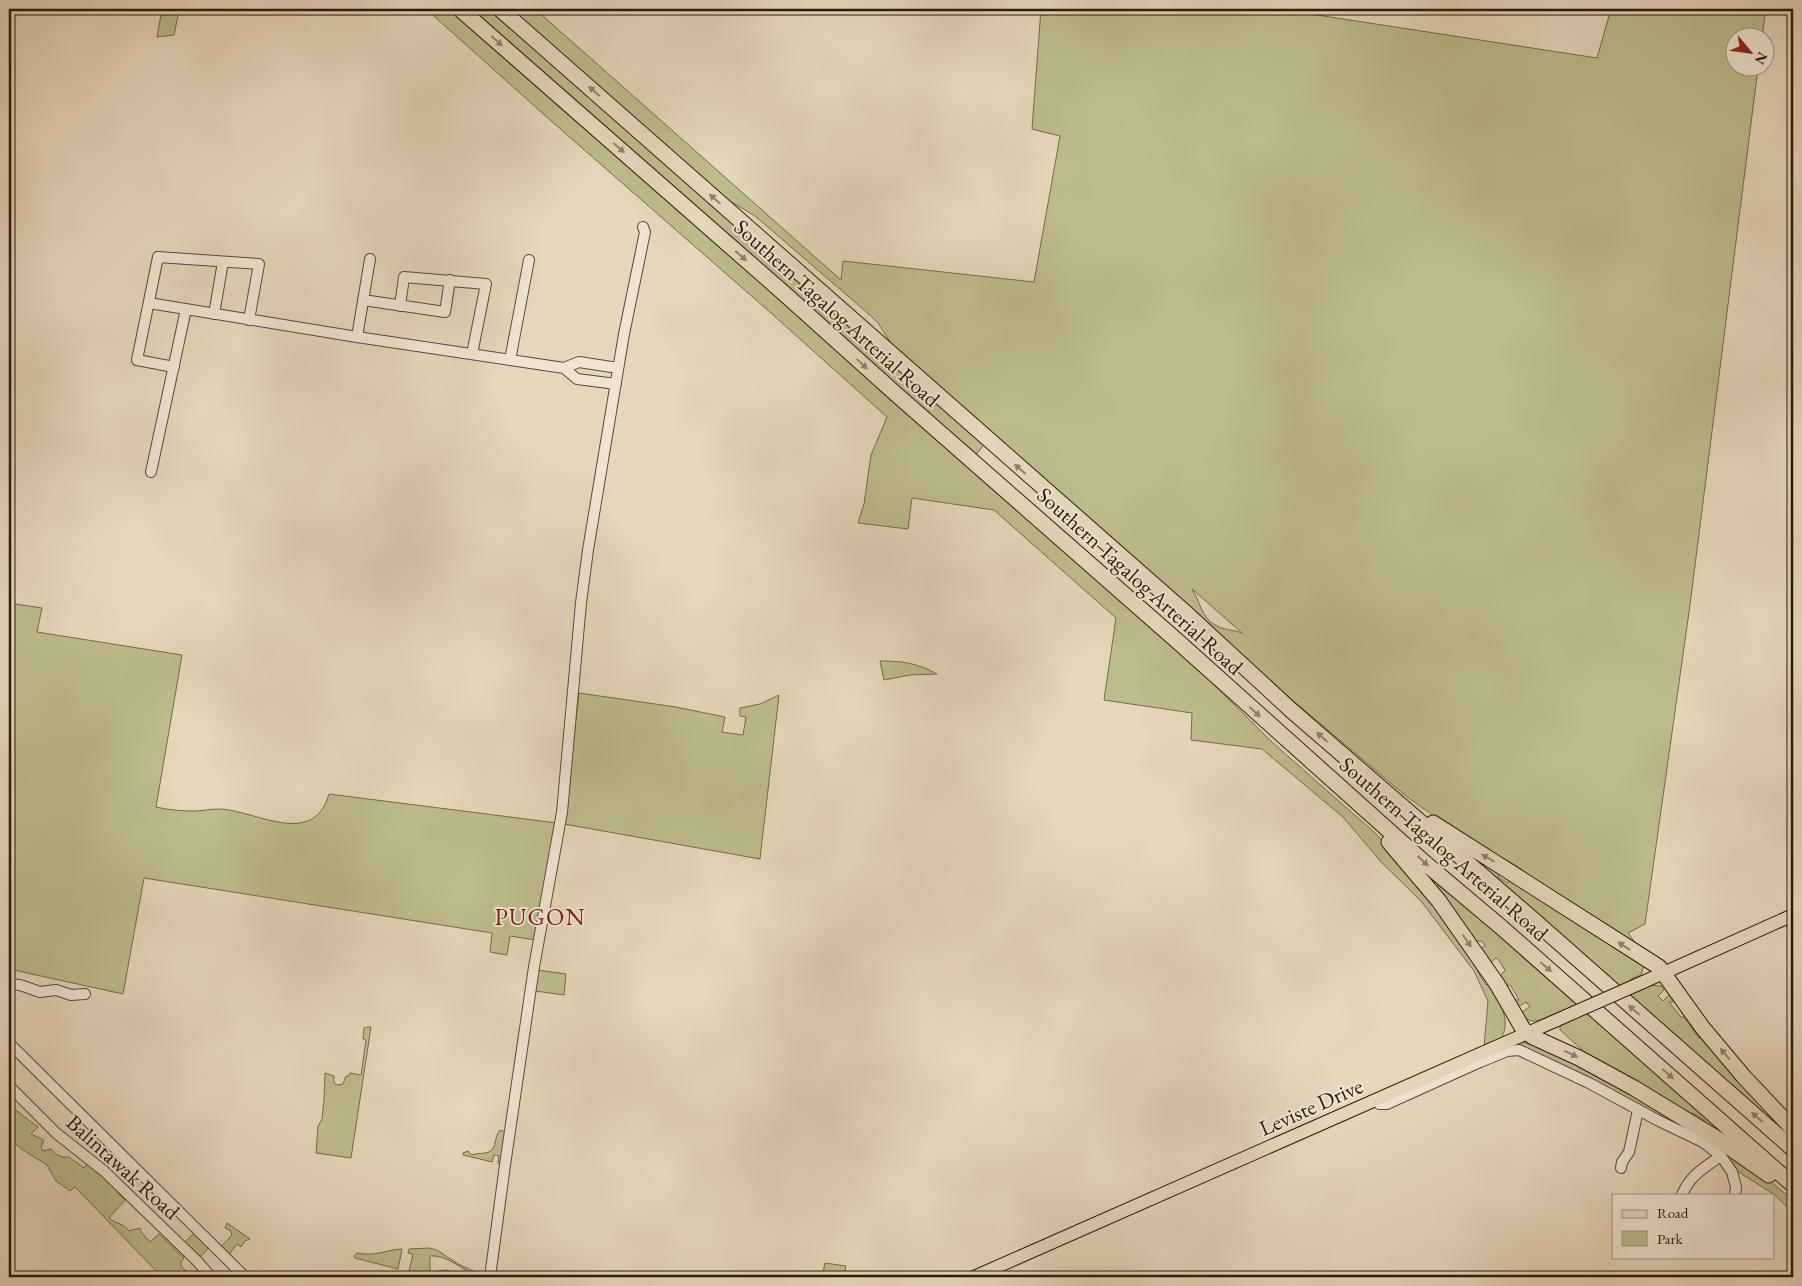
<svg xmlns="http://www.w3.org/2000/svg" width="1802" height="1286" font-family="'EB Garamond',serif">
<rect width="100%" height="100%" fill="#e6d6bb"/>
<filter id="stains"><feTurbulence type="fractalNoise" baseFrequency=".004" numOctaves="4"/><feColorMatrix values="0 0 0 0 .2 0 0 0 0 .09 0 0 0 0 .02 0 0 0 .5 -.17"/></filter>
<radialGradient id="worn" r=".72"><stop offset=".6" stop-color="#630" stop-opacity="0"/><stop offset="1" stop-color="#630" stop-opacity=".3"/></radialGradient>
<path fill="#bdbc8b" stroke="#736b4b" fill-rule="evenodd" d="M162,9H182L178,16L174,35L157,37Z
M426,9H451L459,16L817,332L886,396L1186,657L1273,743L1375,833L1406,867L1478,969V972L1486,985L1488,983C1499,1001 1512,1019 1501,1039L1484,1047L1488,1001L1474,971L1421,901L1382,863L1343,817L1262,749L1191,740L1192,713L1104,700L1116,618L994,510L912,498L908,529L858,523L864,504L871,455L887,417L771,313L549,119Z
M467,9H490L984,445L974,457Z
M507,9H535L841,280L843,261L1034,282L1060,136L1032,129L1041,9H1278L1597,58L1611,9H1652L1667,11V9H1766L1762,37L1734,38V68H1758L1690,605L1645,924L1628,933L1637,945L1655,955H1649L1552,892L1517,866L1459,834L1406,796L1239,655L892,345L878,323L870,315L755,216L718,194ZM1192,589L1242,633C1234,630 1223,630 1215,625C1201,617 1200,601 1192,589Z
M9,603L42,608L37,632L182,655L156,807C168,810 182,811 194,811C202,811 210,809 218,809C254,809 313,850 329,794L557,823L535,940L510,936L507,955L490,952L492,933L144,878L123,994L9,969Z
M880,661C903,661 917,663 937,674L910,675L884,680Z
M579,693L676,707L725,717L722,732L743,735L746,717L740,716V708L760,704L779,695L760,859L564,824Z
M1433,827L1501,871L1498,877L1508,883L1511,878L1644,965L1641,975L1631,979L1629,982L1646,985L1661,986L1664,990L1658,996L1663,1001L1670,994L1678,1002H1669L1681,1017H1684C1690,1024 1693,1031 1699,1038L1702,1036L1793,1135V1141L1510,889Z
M1438,885L1498,933L1756,1158L1704,1123V1120L1695,1114L1685,1112L1589,1056L1560,1030V1026L1565,1022L1557,1013C1546,1016 1529,1030 1522,1012L1530,1007L1526,1002L1518,1007L1512,1000H1519L1511,986L1504,984L1500,976L1505,970L1498,959L1496,958L1491,962L1481,948L1485,946L1482,941H1476L1435,887Z
M538,970L566,974L564,995L535,991Z
M367,1027H371L351,1158L316,1153L318,1126L322,1119L324,1100L325,1073L334,1076V1083L338,1085L343,1084L346,1076H349L350,1073L361,1075L366,1040L363,1039L364,1028Z
M1522,1042L1539,1046L1617,1082L1761,1174L1793,1200V1213L1775,1195L1737,1171L1684,1127L1665,1120L1512,1046Z
M9,1105L38,1127L31,1134L44,1140L41,1147L43,1151L51,1149C56,1155 61,1158 69,1157L84,1168L88,1162L119,1190L117,1192L125,1200L109,1218C116,1224 123,1223 129,1231L140,1228L142,1233L150,1242L159,1234L184,1258L181,1262V1266L192,1277H162L75,1187L70,1191L56,1181L47,1165L23,1150L9,1139Z
M500,1130L506,1132L502,1164L498,1163L499,1156L494,1155L492,1162L463,1155V1153L468,1151L472,1155C477,1153 484,1154 489,1152C497,1148 494,1136 500,1130Z
M227,1223L250,1239L245,1241L241,1247L237,1244L227,1257L219,1249L232,1235L231,1231L225,1228Z
M194,1233L209,1248L198,1259L183,1244Z
M429,1248L437,1250L458,1264L487,1277C466,1277 451,1254 430,1256V1272L447,1270L463,1277L432,1276L409,1271L413,1254L408,1253L409,1249Z
M402,1249L398,1269L355,1258L354,1256L357,1253C376,1257 384,1250 402,1249Z
M825,1263L846,1266L844,1277H822Z"/>
<g fill="none" stroke-linecap="round" stroke-linejoin="round">
<defs>
<path id="minor" d="M363,300L445,312L450,280
M149,303L357,337L564,368L579,362L618,368
M400,306L404,277L486,284L472,354
M214,314L223,262
M357,337L370,259
M510,360L529,260
M174,367L137,360L158,257L259,264L249,320
M564,368L577,379L616,384
M151,472L186,309
M9,984L20,985L40,992L56,990L71,995L85,994
M9,1043L245,1277
M9,1086L56,1133L104,1171L197,1261L211,1277
M1376,1100L1379,1104H1387L1480,1062L1507,1051L1519,1050L1589,1083L1659,1121L1703,1142L1721,1156L1732,1172L1736,1187L1735,1195
M1621,1168L1622,1162L1629,1152L1638,1110
M1682,1195C1689,1176 1705,1167 1721,1156
M490,1277L505,1165L534,967L562,812L581,603L588,550L624,334L645,232L643,227"/>
<path id="major" d="M1641,983L1793,915
M974,1277L1557,1020"/>
<path id="highway" d="M460,9L787,296L897,395L1175,639L1425,863L1501,927L1793,1185
M500,9L1188,615L1292,711L1529,916L1793,1149
M1433,823L1659,967L1702,1027L1744,1077L1793,1129
M1389,842L1439,901L1497,984L1523,1029L1533,1037L1579,1058L1634,1088L1716,1138L1769,1175"/>
</defs>
<use href="#minor" stroke="#584937" stroke-width="12"/>
<use href="#major" stroke="#291a0b" stroke-width="14"/>
<use href="#highway" stroke="#291a0b" stroke-width="17"/>
<use href="#minor" stroke="#efe4d3" stroke-width="10"/>
<use href="#major" stroke="#e6d6bb" stroke-width="12"/>
<use href="#highway" stroke="#e6d6bb" stroke-width="15"/>
<defs>
<path id="major-bridge" d="M1557,1020L1641,983"/>
</defs>
<use href="#major-bridge" stroke="#291a0b" stroke-width="14" stroke-linecap="butt"/>
<use href="#major-bridge" stroke="#e6d6bb" stroke-width="12"/>
</g>
<defs><path id="oneway-solid" d="M-6-.8H1V-3.2L6.5 0L1 3.2V.8H-6Z" transform="scale(1.25)"/></defs>
<g fill="#91816c">
<use href="#oneway-solid" transform="translate(497 41) rotate(42)"/>
<use href="#oneway-solid" transform="translate(594 91) rotate(-139)"/>
<use href="#oneway-solid" transform="translate(619 148) rotate(41)"/>
<use href="#oneway-solid" transform="translate(715 199) rotate(-138)"/>
<use href="#oneway-solid" transform="translate(741 256) rotate(41)"/>
<use href="#oneway-solid" transform="translate(862 364) rotate(43)"/>
<use href="#oneway-solid" transform="translate(1020 469) rotate(-139)"/>
<use href="#oneway-solid" transform="translate(1255 712) rotate(42)"/>
<use href="#oneway-solid" transform="translate(1322 737) rotate(-139)"/>
<use href="#oneway-solid" transform="translate(1488 858) rotate(-150)"/>
<use href="#oneway-solid" transform="translate(1423 861) rotate(42)"/>
<use href="#oneway-solid" transform="translate(1467 941) rotate(55)"/>
<use href="#oneway-solid" transform="translate(1624 946) rotate(-147)"/>
<use href="#oneway-solid" transform="translate(1546 967) rotate(41)"/>
<use href="#oneway-solid" transform="translate(1634 1010) rotate(-138)"/>
<use href="#oneway-solid" transform="translate(1571 1054) rotate(26)"/>
<use href="#oneway-solid" transform="translate(1725 1054) rotate(-130)"/>
<use href="#oneway-solid" transform="translate(1668 1074) rotate(42)"/>
<use href="#oneway-solid" transform="translate(1757 1117) rotate(-139)"/>
</g>
<g text-anchor="middle" dominant-baseline="central" stroke-width="4" stroke-linejoin="round" paint-order="stroke">
<g font-size="22" fill="#291a0b" stroke="#efe4d3">
<text transform="translate(837 313) rotate(42)">Southern Tagalog Arterial Road</text>
<text transform="translate(1140 581) rotate(42)">Southern Tagalog Arterial Road</text>
<text transform="translate(1444 849) rotate(41)">Southern Tagalog Arterial Road</text>
<text transform="translate(1311 1107) rotate(-24)">Leviste Drive</text>
<text transform="translate(123 1167) rotate(42)">Balintawak Road</text>
</g>
<g font-size="24" letter-spacing="1" fill="#7a1f14" stroke="#efe4d3">
<text x="540" y="916">PUGON</text>
</g>
</g>
<rect width="1802" height="1286" fill="none" stroke="#e6d6bb" stroke-width="30"/>
<rect x="10" y="10" width="1782" height="1266" fill="none" stroke="#291a0b" stroke-width="2.5"/>
<rect x="15" y="15" width="1772" height="1256" fill="none" stroke="#291a0b"/>
<rect x="1612" y="1194" width="162" height="65" fill="#efe4d3" stroke="#a09383"/>
<rect x="1622" y="1210" width="25" height="8" fill="#e6d6bb" stroke="#a09383"/>
<text x="1657" y="1218" font-size="15" fill="#291a0b">Road</text>
<rect x="1622" y="1231" width="25" height="15" fill="#bdbc8b" stroke="#a09383"/>
<text x="1657" y="1244" font-size="15" fill="#291a0b">Park</text>
<g transform="translate(1750 52) rotate(119)"><circle r="24" fill="#efe4d3" stroke="#a09383"/>
<path d="M0-4L9 19L0 12L-9 19Z" fill="#8f2418"/>
<text y="-8" font-size="14" font-weight="bold" text-anchor="middle" fill="#291a0b">N</text>
</g>
<rect width="100%" height="100%" filter="url(#stains)"/>
<rect width="100%" height="100%" fill="url(#worn)"/>
</svg>
